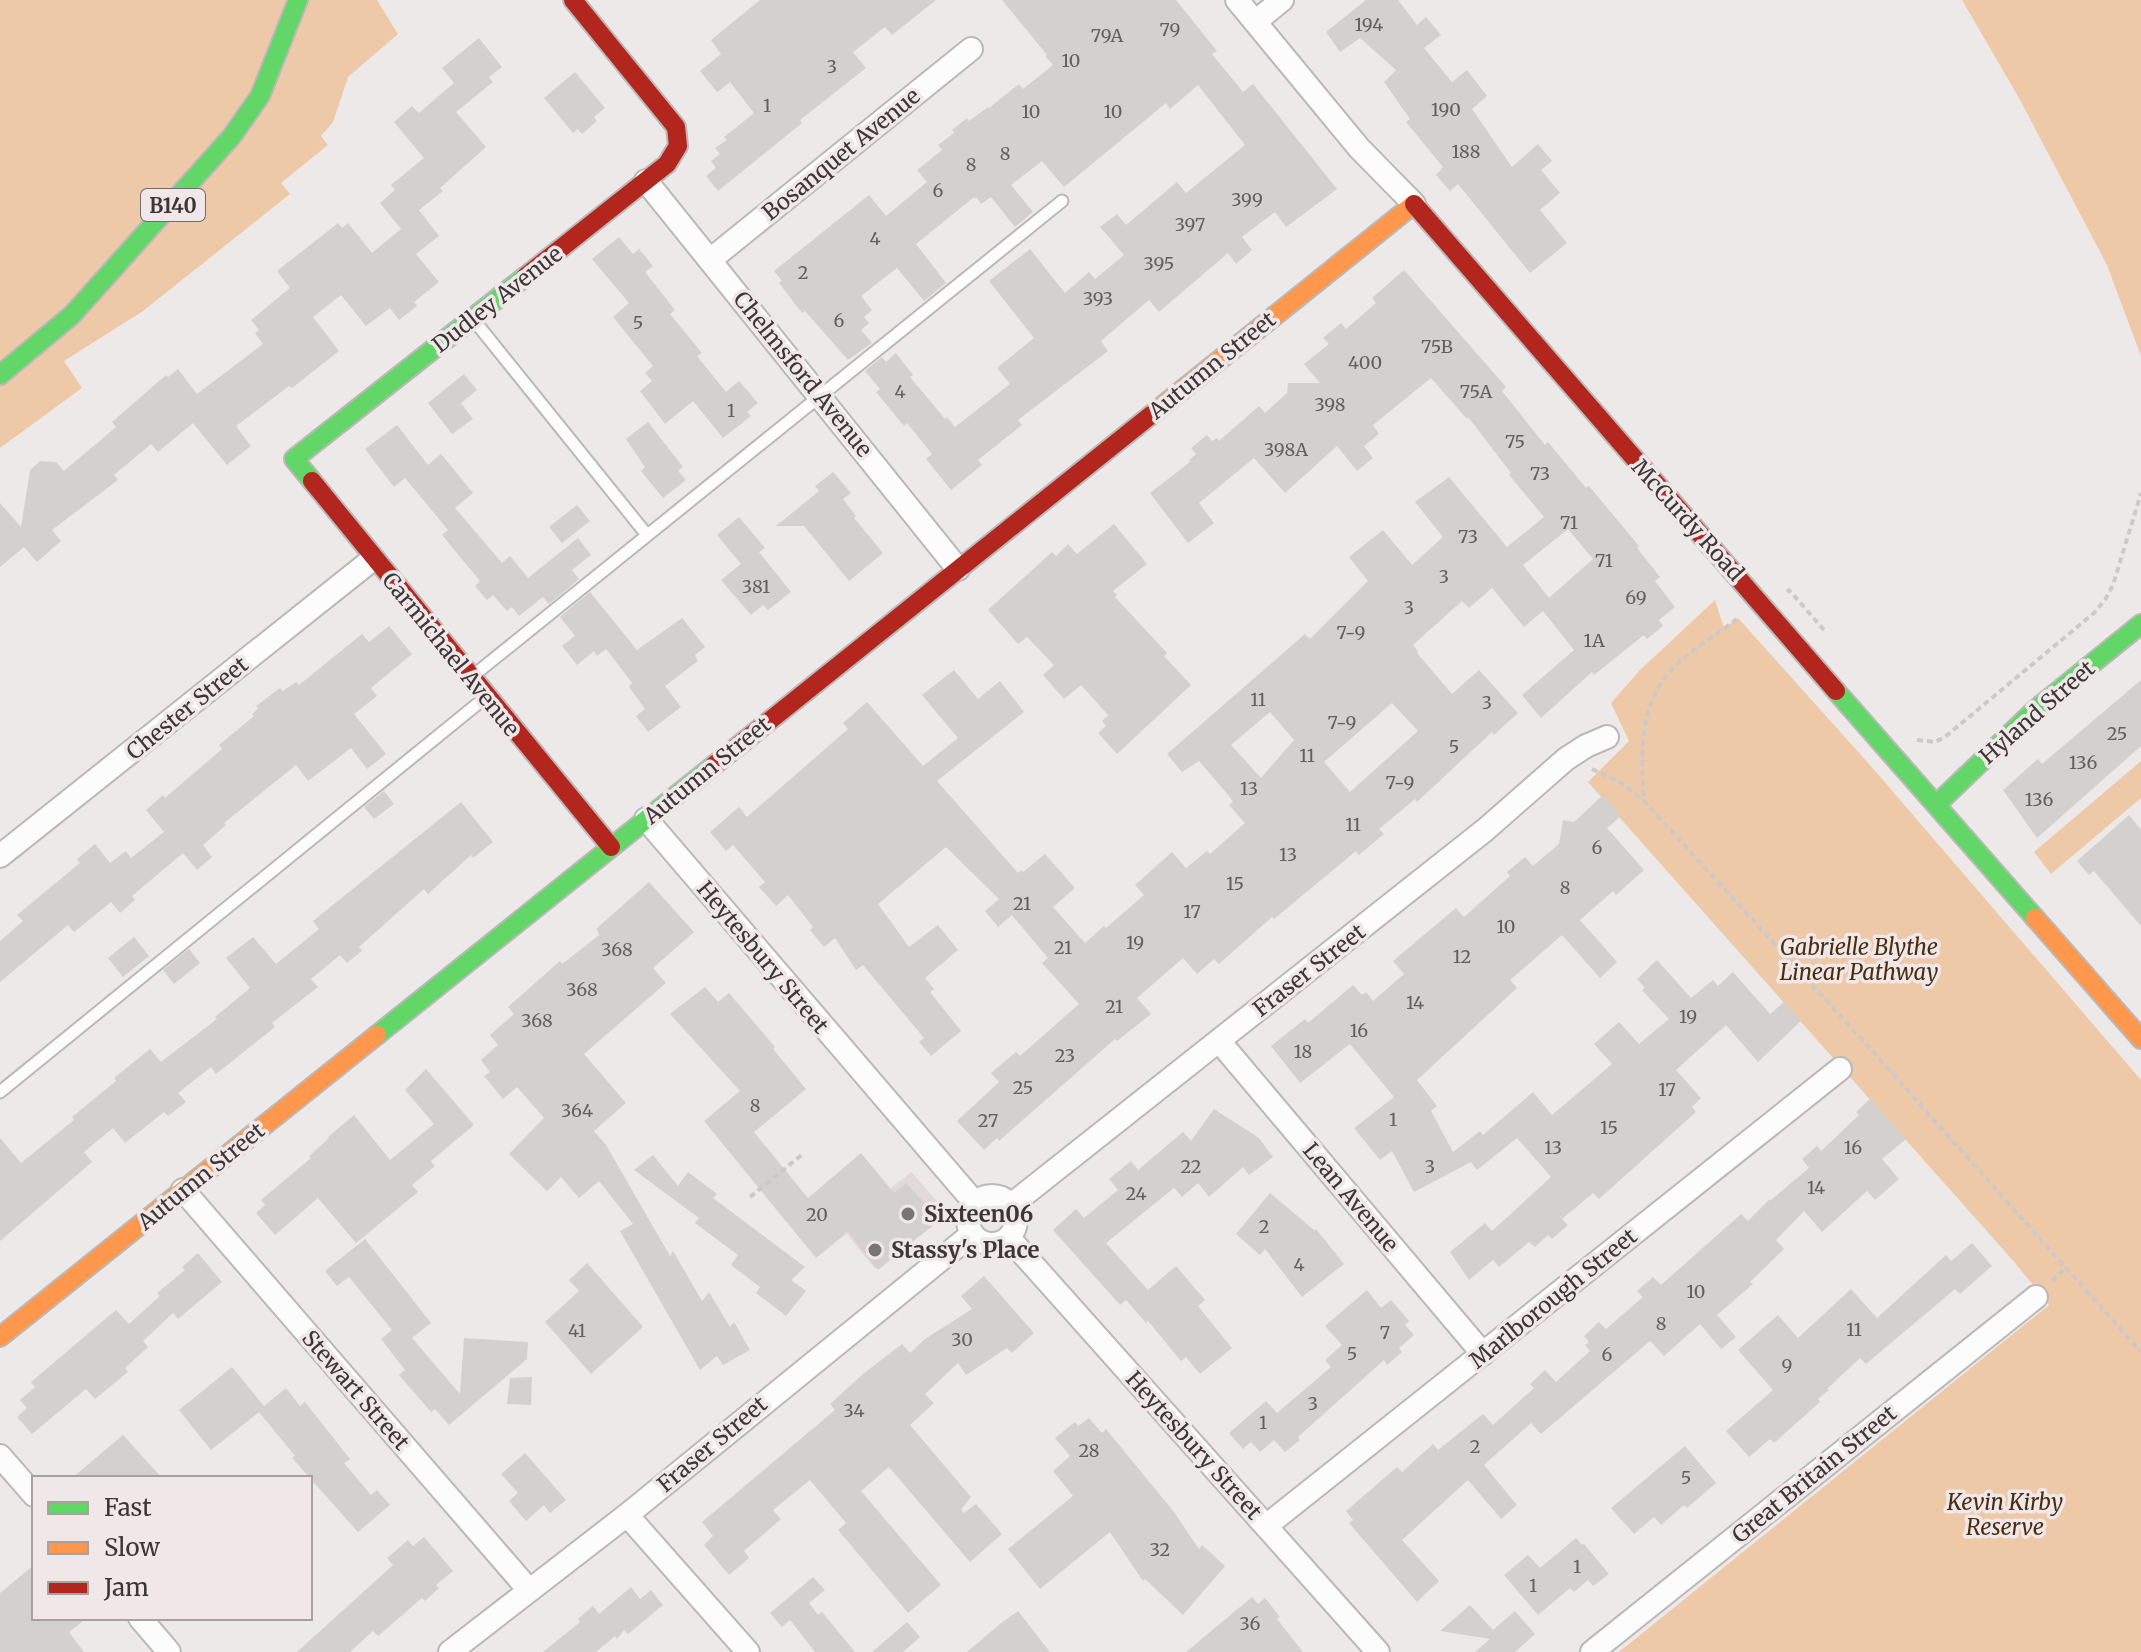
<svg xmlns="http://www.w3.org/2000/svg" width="2141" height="1652" font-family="Merriweather,serif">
<rect width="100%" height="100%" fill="#ede9e9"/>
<path fill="#e4d9da" d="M911,1172L937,1201V1223L875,1269L842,1228Z"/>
<path fill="#eec9a8" d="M0,0H377L398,34L348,77L333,122L321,136L328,145L281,183L290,194L143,311L64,361L82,388L0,448Z
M1962,0H2141V356L2107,265L2019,98Z
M1715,600L1724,628L1738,618L1870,765L2141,1080V1652H1619L2049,1305L2016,1264L1588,782L1629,741L1611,703L1640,670Z
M2141,761V798L2051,874L2034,852Z"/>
<path fill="#d3d0cf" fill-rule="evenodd" d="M760,0H936L892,35L885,27L853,52L866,68L800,120L802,123L718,191L706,176L716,168L711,161L720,154L715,148L727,140L724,137L754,113L730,82L717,92L700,71L721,54L711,40Z
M1002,0H1176L1217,51L1212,54L1243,92L1253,84L1337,189L1286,227L1275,212L1242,237L1252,250L1236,264L1228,253L1159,312L1149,300L1101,341L1108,351L1018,420L1022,425L978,460L982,465L951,490L926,459L932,454L907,423L904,426L876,392L880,389L865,371L882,357L886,362L896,353L913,375L910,377L945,419L947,417L955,427L1010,384L997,368L1034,338L989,281L1030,249L1065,293L1089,272L1095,279L1124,255L1100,227L1117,214L1126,225L1177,182L1186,193L1245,145L1198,85L1170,109L1166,103L1064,187L1042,161L1011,185L1033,212L1015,227L991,197L981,204L977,198H973L916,244L946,283L924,301L897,268L861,296L872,310L864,317L869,323L861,330L872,343L848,360L805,311L802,313L779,283L782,281L774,271L869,195L886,216L927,182L917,170L942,150L938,145L954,133L952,130L967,118L969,121L988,107L989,108L1019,84L1023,89L1053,65L1045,56L1047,55Z
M1366,0H1398L1417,25L1426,17L1441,35L1424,48L1452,82L1467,70L1487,96L1472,109L1512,167L1538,144L1552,161L1541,170L1560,193L1540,210L1567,243L1530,273L1458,184L1450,191L1436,175L1443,167L1406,122L1410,119L1384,82L1396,70L1360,38L1340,52L1326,32Z
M479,38L502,67L489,77L493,82L456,112L486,147L440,188L443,191L419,210L439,236L416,254L439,282L414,302L417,306L399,320L390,308L366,326L341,295L313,317L339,351L292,388L289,386L236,426L251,446L227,465L193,423L158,452L151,444L114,475L118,480L52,530L61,541L37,562L24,547L0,567V503L21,527L30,470L40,461L56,462L64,471L116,427L112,422L166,375L168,377L178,369L197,394L263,344L255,333L259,330L251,320L290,288L277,271L338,223L342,228L348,223L372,253L401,229L380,203L395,190L391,185L424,158L394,122L412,106L419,113L454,83L442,68Z
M575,72L605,108L594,117L597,121L582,134L578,129L573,133L544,98Z
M619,237L633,254L639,249L653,266L645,272L675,310L670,314L702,353L697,356L726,392L739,381L758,403L747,412L751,416L723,438L693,401L665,424L640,391L652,381L645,373L653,366L613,317L629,303L592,259Z
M1404,270L1506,387L1502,391L1545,445L1548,442L1586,488L1589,486L1639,546L1637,548L1660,577L1655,581L1675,607L1659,620L1663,626L1647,639L1644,635L1594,675L1592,672L1541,718L1522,695L1574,650L1543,611L1524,627L1492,588L1469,608L1462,601L1413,645L1418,651L1417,653L1452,694L1479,670L1518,713L1494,735L1492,732L1417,802L1415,799L1379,829L1384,834L1359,855L1356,851L1274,919L1272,917L1219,964L1214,959L1197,974L1183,958L1137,998L1151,1014L1117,1041L1115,1039L999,1141L997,1138L984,1150L957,1121L999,1082L991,1073L1016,1052L1020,1056L1079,1004L1042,963L1048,958L1012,915L998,927L985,911L999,899L946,847L878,904L909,947L938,925L958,950L925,978L934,989L930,992L961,1031L931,1056L919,1042L924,1038L863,965L856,970L835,938L824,947L810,930L813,927L788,895L776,906L759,887L765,882L733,845L726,851L710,832L739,807L747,817L848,729L843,723L867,702L923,766L958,738L922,695L954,670L978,699L1000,681L1024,712L937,781L1018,873L1021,870L1023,872L1045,854L1075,888L1053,907L1085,943L1104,926L1106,928L1144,895L1135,885L1172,852L1186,868L1207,851L1210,854L1245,823L1229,805L1233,802L1229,796L1199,761L1182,772L1167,754L1305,634L1310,639L1368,581L1349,557L1383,530L1412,565L1443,537L1415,502L1449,477L1507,547L1544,517L1509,475L1511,473L1468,417L1467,419L1431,378L1373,425L1379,434L1364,446L1373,458L1357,471L1337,446L1285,493L1254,458L1199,503L1214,523L1188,543L1150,493L1190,462L1189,460L1196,454L1191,448L1207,435L1212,441L1217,438L1219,441L1259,406L1265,413L1287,393L1288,383H1320L1304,364L1329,344L1323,338L1341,323L1346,329L1376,303L1372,298ZM1568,529L1593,559L1549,598L1523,565ZM1392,703L1418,731L1350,792L1324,762ZM1270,712L1294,740L1261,778L1231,745Z
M464,374L477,390L461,403L473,419L452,434L428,403Z
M648,422L683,467L678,471L686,480L663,498L641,471L645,467L626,439Z
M397,425L428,465L441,454L473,493L455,508L502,563L510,556L528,578L578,538L591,555L572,570L579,579L549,604L543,597L519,616L512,607L507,611L493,595L487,600L475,586L480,581L442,535L448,530L405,478L394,487L365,449Z
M833,472L851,493L843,499L856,516L854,518L883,553L849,581L804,526H776L819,491L815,486Z
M577,505L590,521L562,543L549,527Z
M739,517L765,548L759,552L791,592L768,610L763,605L751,615L721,580L741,564L717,535Z
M1114,524L1147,564L1113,591L1117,595L1115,597L1167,653L1164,656L1191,685L1117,754L1098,733L1106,726L1102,721L1108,715L1081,685L1064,699L1043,675L1054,665L1027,637L1018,644L988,610L1052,552L1056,556L1068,544L1077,554Z
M590,592L637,650L682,618L705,647L695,655L698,661L665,686L681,707L648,732L636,716L645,709L629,687L632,683L606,649L597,656L594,651L577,665L562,646L575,636L560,617Z
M389,626L412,654L371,688L377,696L354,714L386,754L367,769L351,748L308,781L296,765L224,823L226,825L203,845L212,857L197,870L183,853L132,896L135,900L120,913L111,902L74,932L68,925L0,982V941L23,921L17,915L80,863L77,859L95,844L110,863L126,851L131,858L164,832L146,810L163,795L165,798L222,749L219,745L254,716L252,714L258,709L256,706L280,688L283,691L296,682L299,685L362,634L369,642Z
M2141,680V746L2037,838L2003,790L2038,759L2042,764Z
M384,791L394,804L374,819L364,807Z
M1603,795L1621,816L1607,828L1644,870L1616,895L1613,891L1580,920L1617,962L1600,978L1562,935L1510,980L1517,988L1417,1080L1437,1106L1431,1111L1453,1152L1480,1131L1483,1135L1533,1092L1552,1115L1612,1064L1594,1044L1619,1022L1639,1044L1669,1019L1642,990L1645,988L1637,979L1657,960L1691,998L1713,980L1718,986L1733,972L1770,1014L1784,1002L1801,1021L1758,1062L1726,1025L1676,1070L1701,1098L1692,1107L1696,1112L1599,1199L1593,1193L1562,1219L1568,1225L1552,1239L1548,1235L1535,1247L1529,1242L1499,1267L1493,1260L1469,1280L1450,1252L1485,1223L1492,1231L1551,1177L1517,1138L1477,1170L1471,1162L1414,1192L1392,1151L1380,1160L1354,1128L1394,1097L1350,1044L1300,1083L1271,1046L1305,1019L1308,1023L1353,985L1362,995L1366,992L1373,1001L1404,974L1393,961L1456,908L1464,917L1510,876L1507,872L1525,857L1533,866L1559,844L1563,820L1574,822Z
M461,802L493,842L473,858L471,855L428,894L424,889L359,947L362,951L347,963L340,955L311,979L318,987L272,1023L275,1027L216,1074L211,1067L178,1093L186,1102L168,1116L164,1112L125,1143L113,1128L84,1152L92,1162L0,1241V1138L21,1163L74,1120L72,1117L116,1081L114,1078L150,1049L161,1062L217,1019L215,1017L250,988L226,958L253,937L276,964L319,929L313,921Z
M2129,815L2141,830V926L2094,871L2089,875L2077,861Z
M649,882L694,932L653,968L666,983L584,1054L626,1103L594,1131L606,1145L670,1256L673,1251L702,1301L709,1292L730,1327L734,1322L750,1350L723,1365L717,1356L700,1370L620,1231L633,1224L599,1181L579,1198L561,1177L547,1191L509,1154L544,1118L517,1087L503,1099L484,1076L490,1072L481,1060L498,1045L490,1035L514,1014L508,1007L560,961L562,964L598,936L599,933L596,929Z
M134,937L149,956L123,977L108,958Z
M189,949L200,963L174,984L163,970Z
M705,987L718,1002L729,993L775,1047L773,1049L806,1089L754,1132L808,1198L861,1153L894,1193L906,1183L933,1212V1225L878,1270L848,1232L816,1258L704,1121L740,1091L670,1014Z
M426,1069L474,1125L431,1161L435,1166L412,1185L418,1192L356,1243L318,1198L275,1235L256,1213L265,1205L261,1200L311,1158L309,1156L329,1138L328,1137L354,1115L390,1160L434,1124L405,1090Z
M1870,1099L1906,1139L1882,1159L1899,1179L1875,1200L1867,1191L1822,1232L1804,1211L1776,1240L1784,1249L1750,1282L1753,1284L1717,1315L1736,1337L1721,1349L1700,1324L1664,1356L1650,1341L1541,1434L1531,1423L1484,1465L1517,1505L1501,1519L1468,1480L1402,1540L1439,1581L1417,1602L1349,1523L1353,1520L1346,1511L1397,1467L1402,1472L1433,1444L1438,1450L1483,1414L1493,1425L1534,1388L1530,1384L1545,1370L1556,1382L1590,1351L1585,1345L1589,1342L1584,1336L1599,1322L1606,1329L1643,1297L1637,1291L1653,1277L1661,1285L1741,1214L1748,1221L1770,1199L1771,1200L1809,1168L1802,1159L1817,1146L1821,1151L1859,1115L1856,1112Z
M1214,1109L1259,1138L1273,1157L1249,1175L1243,1167L1209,1197L1198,1183L1182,1197L1174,1188L1106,1243L1148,1290L1176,1266L1205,1300L1198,1306L1232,1348L1200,1374L1186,1357L1181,1361L1148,1321L1146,1323L1126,1300L1120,1305L1053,1230L1076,1209L1084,1218L1118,1190L1109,1179L1131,1161L1138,1170L1183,1132L1191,1141Z
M653,1155L678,1186L688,1172L717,1194L713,1198L805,1267L791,1280L806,1291L786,1316L756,1293L760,1287L731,1265L738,1255L695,1223L699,1218L634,1170Z
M1270,1193L1314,1230L1316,1229L1344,1264L1302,1297L1265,1249L1260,1255L1236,1234Z
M365,1239L431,1323L412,1338L460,1394L464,1338L528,1342L527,1359L449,1425L435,1409L431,1412L399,1375L405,1370L381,1339L392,1330L349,1277L337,1286L325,1271Z
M1972,1243L1992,1266L1960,1294L1955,1289L1866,1364L1860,1358L1827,1389L1829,1390L1818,1399L1820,1402L1774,1443L1770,1439L1749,1457L1726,1431L1773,1390L1738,1350L1778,1315L1798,1338L1851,1289L1877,1318L1946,1255L1951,1261Z
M198,1253L222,1282L178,1319L173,1313L143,1341L148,1347L125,1368L128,1372L95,1399L86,1389L32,1434L17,1417L27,1408L20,1400L35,1387L31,1382L116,1310L129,1324L160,1296L157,1293L185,1270L182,1267Z
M587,1263L643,1327L591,1374L545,1322L579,1291L569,1280Z
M984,1276L1034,1333L1012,1353L1007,1348L966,1375L958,1363L925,1394L934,1403L910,1425L971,1497L961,1510L964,1513L976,1504L1002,1534L970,1562L889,1467L861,1491L941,1585L908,1613L838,1530L846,1523L810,1480L773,1510L781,1519L744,1551L749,1558L729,1575L704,1545L713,1536L702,1522L835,1410L830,1404L863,1374L902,1344L910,1353L925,1339L972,1309L961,1296Z
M1367,1290L1381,1308L1391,1300L1409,1321L1405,1325L1414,1335L1399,1348L1402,1352L1387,1365L1384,1360L1298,1437L1300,1440L1285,1452L1274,1440L1260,1452L1251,1442L1243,1449L1229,1433L1266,1401L1277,1413L1331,1367L1325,1360L1342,1345L1325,1326Z
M232,1367L264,1406L286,1388L300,1406L305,1402L350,1459L344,1463L371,1495L377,1490L390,1505L358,1532L292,1458L295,1456L259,1412L211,1450L179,1410Z
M532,1377L531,1405L507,1404L510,1378Z
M1089,1418L1102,1433L1106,1429L1174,1512L1199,1549L1202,1545L1225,1566L1183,1615L1145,1579L1143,1581L1110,1532L1040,1589L1008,1549L1073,1496L1053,1471L1070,1456L1055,1438L1075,1422L1078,1426Z
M123,1435L162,1478H72Z
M1685,1446L1716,1483L1687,1508L1684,1505L1661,1525L1654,1517L1634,1534L1611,1508Z
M525,1453L566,1500L550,1513L544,1505L526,1521L509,1501L518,1493L501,1474Z
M424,1537L453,1571L436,1585L439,1588L425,1601L422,1598L378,1636L373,1631L350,1652H297L393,1565L387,1558L408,1540L413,1546Z
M1576,1538L1582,1545L1584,1544L1609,1574L1593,1586L1588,1580L1574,1592L1570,1588L1538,1615L1504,1575L1528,1555L1540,1568Z
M34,1565V1618H87L69,1632L84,1652H0V1593Z
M813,1577L825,1590L809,1603L818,1615L822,1612L855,1652H815L790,1620L782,1627L770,1613Z
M631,1587L640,1599L651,1590L663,1605L628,1634L624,1630L617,1639L615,1636L596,1652H543L580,1622L578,1619L593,1606L599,1614Z
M1252,1597L1258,1604L1265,1598L1280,1617L1277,1619L1303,1652H1186Z
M1470,1605L1493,1630L1515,1611L1535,1634L1515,1652H1475L1490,1639L1440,1631Z
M1018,1611L1050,1652H967L1000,1624Z
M907,1622L920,1637L903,1652H872Z"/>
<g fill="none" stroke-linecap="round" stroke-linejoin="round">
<defs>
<path id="lane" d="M473,319L647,535
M474,675L1062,201
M0,1092L486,697"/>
<path id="street" d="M1237,0L1359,148L1414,204
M1255,22L1282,0
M646,181L958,569
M710,260L971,49
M646,819L975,1203
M0,856L373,559
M1219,1041L1483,1354
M183,1190L529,1590
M968 1220a24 24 0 1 1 48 0a24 24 0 1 1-48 0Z
M1011,1205L1485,830L1566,759L1586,746L1607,737
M1009,1238L1378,1652
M0,1456L34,1495
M627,1515L748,1652
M1266,1526L1840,1069
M140,1618L169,1652
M450,1652L627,1515L972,1234
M1592,1652L2036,1297"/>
<path id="fast" d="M0,375L72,315L232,136L260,96L298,0
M312,481L294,459L526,276
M1836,691L2035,918
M1937,804L2035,710L2141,624
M377,1035L713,766"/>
<path id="slow" d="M1151,415L1414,204
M2035,918L2141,1039
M0,1337L377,1035"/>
<path id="jam" d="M1414,204L1836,691
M526,276L667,164L678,146L676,127L573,0
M312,481L611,847
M713,766L1151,415"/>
</defs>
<use href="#lane" stroke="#bab8b8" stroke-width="15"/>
<use href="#street" stroke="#bab8b8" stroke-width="26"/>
<use href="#fast" stroke="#bab8b8" stroke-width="22"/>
<use href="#slow" stroke="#bab8b8" stroke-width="22"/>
<use href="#jam" stroke="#bab8b8" stroke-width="22"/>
<path stroke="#cbc9c9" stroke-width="4" stroke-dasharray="6 4" stroke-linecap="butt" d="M1787,592L1789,590L1824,630
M1737,619C1713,637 1683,654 1664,679C1639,712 1641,761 1644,801L1867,1045L2141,1352
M1917,740L1935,742L1945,737L2094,613L2105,600L2113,585L2141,493
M1592,769L1620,782L1644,801
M750,1197L804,1153
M2052,1281L2065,1268"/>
<use href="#lane" stroke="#fcfcfc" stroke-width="11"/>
<use href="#street" stroke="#fcfcfc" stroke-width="22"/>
<use href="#fast" stroke="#63d668" stroke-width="18"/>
<use href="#slow" stroke="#ff974d" stroke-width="18"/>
<use href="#jam" stroke="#b3261e" stroke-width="18"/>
</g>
<g fill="#797576" stroke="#efe7e8" stroke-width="3">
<circle cx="908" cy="1214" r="8"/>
<circle cx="875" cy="1250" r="8"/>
</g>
<g text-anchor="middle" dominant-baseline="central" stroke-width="7" stroke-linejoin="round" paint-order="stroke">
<g font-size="18" fill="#625f5f">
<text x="1369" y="24">194</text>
<text x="1170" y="29">79</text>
<text x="1107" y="35">79A</text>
<text x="1071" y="60">10</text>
<text x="832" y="66">3</text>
<text x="767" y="105">1</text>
<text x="1446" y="109">190</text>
<text x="1031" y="111">10</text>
<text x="1113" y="111">10</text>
<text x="1466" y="151">188</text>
<text x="1005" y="153">8</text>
<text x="971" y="164">8</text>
<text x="938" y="190">6</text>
<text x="1247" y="199">399</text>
<text x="1190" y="224">397</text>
<text x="875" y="238">4</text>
<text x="1159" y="263">395</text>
<text x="803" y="272">2</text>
<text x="1098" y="298">393</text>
<text x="839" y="320">6</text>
<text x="638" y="322">5</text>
<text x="1437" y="346">75B</text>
<text x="1365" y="362">400</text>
<text x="900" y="391">4</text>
<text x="1476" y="391">75A</text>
<text x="1330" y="404">398</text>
<text x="731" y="410">1</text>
<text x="1515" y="441">75</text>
<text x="1286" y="449">398A</text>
<text x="1540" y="473">73</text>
<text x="1569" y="522">71</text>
<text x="1468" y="536">73</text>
<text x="1604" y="560">71</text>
<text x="1444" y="576">3</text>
<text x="756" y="586">381</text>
<text x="1636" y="597">69</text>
<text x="1409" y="607">3</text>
<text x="1351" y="632">7-9</text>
<text x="1594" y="640">1A</text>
<text x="1258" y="699">11</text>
<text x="1487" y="702">3</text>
<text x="1342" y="722">7-9</text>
<text x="2117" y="733">25</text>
<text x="1454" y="746">5</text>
<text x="1307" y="755">11</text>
<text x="2083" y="762">136</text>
<text x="1400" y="782">7-9</text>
<text x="1249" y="788">13</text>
<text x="2039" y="799">136</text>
<text x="1353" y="824">11</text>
<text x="1597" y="847">6</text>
<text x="1288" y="854">13</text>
<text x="1235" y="883">15</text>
<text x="1565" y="887">8</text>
<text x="1022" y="903">21</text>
<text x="1192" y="911">17</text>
<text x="1506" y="926">10</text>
<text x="1135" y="942">19</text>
<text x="1063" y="947">21</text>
<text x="617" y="949">368</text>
<text x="1462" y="956">12</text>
<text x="582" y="989">368</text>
<text x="1415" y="1002">14</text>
<text x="1114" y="1006">21</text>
<text x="1688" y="1016">19</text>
<text x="537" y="1020">368</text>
<text x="1359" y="1030">16</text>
<text x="1303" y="1051">18</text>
<text x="1065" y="1055">23</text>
<text x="1023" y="1087">25</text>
<text x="1667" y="1089">17</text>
<text x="755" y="1105">8</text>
<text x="577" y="1110">364</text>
<text x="1393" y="1119">1</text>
<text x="988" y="1120">27</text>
<text x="1609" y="1127">15</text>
<text x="1553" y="1147">13</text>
<text x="1853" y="1147">16</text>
<text x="1191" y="1166">22</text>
<text x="1430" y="1166">3</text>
<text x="1816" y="1187">14</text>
<text x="1136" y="1193">24</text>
<text x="817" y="1214">20</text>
<text x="1264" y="1226">2</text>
<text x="1299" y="1264">4</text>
<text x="1696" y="1291">10</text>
<text x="1661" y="1323">8</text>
<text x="1854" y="1329">11</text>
<text x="577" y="1330">41</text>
<text x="1385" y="1332">7</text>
<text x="962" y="1339">30</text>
<text x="1352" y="1353">5</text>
<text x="1607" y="1354">6</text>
<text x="1787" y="1365">9</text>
<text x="1313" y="1403">3</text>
<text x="854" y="1410">34</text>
<text x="1263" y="1422">1</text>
<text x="1475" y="1446">2</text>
<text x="1089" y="1450">28</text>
<text x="1686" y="1477">5</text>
<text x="1160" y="1549">32</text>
<text x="1577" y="1566">1</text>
<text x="1533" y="1585">1</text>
<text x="1250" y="1623">36</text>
</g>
<rect fill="#efe7e8" stroke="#716c6d" stroke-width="2" x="141" y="189" width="64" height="32" rx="6"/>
<g font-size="20" font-weight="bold" fill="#3b3738">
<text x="173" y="205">B140</text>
</g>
<g font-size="22" fill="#3b3738" stroke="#efe7e8">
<text transform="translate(841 154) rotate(-39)">Bosanquet Avenue</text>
<text transform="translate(497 299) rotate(-38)">Dudley Avenue</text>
<text transform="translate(1212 365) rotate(-39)">Autumn Street</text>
<text transform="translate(803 374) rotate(51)">Chelmsford Avenue</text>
<text transform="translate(1688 520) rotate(48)">McCurdy Road</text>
<text transform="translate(451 654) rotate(51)">Carmichael Avenue</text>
<text transform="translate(187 708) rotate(-39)">Chester Street</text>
<text transform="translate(2037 712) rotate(-41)">Hyland Street</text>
<text transform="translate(707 770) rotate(-39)">Autumn Street</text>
<text transform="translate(763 957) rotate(50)">Heytesbury Street</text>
<text transform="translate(1309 970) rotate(-38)">Fraser Street</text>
<text transform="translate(201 1176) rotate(-39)">Autumn Street</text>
<text transform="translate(1351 1197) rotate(50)">Lean Avenue</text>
<text transform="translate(1553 1298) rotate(-39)">Marlborough Street</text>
<text transform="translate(356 1390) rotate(49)">Stewart Street</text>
<text transform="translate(712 1444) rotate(-40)">Fraser Street</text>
<text transform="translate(1194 1445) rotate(48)">Heytesbury Street</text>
<text transform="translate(1814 1474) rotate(-39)">Great Britain Street</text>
</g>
<g font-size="22" font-style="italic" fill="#492d0f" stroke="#efe7e8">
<text x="1859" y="947">Gabrielle Blythe<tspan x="1859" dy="25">Linear Pathway</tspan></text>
<text x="2005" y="1502">Kevin Kirby<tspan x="2005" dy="25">Reserve</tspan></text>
</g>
<g font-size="22" font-weight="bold" fill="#3b3738" stroke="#efe7e8" text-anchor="start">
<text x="924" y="1214">Sixteen06</text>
<text x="891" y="1250">Stassy's Place</text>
</g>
</g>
<rect x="32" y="1476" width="280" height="144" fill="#efe7e8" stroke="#a7a1a2" stroke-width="2"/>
<rect x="48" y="1502" width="40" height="12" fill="#63d668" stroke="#a7a1a2" stroke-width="2"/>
<text x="104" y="1516" font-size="24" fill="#3b3738">Fast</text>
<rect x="48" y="1542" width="40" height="12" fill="#ff974d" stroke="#a7a1a2" stroke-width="2"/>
<text x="104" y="1556" font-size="24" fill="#3b3738">Slow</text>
<rect x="48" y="1582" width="40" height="12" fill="#b3261e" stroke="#a7a1a2" stroke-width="2"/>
<text x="104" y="1596" font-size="24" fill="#3b3738">Jam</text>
</svg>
